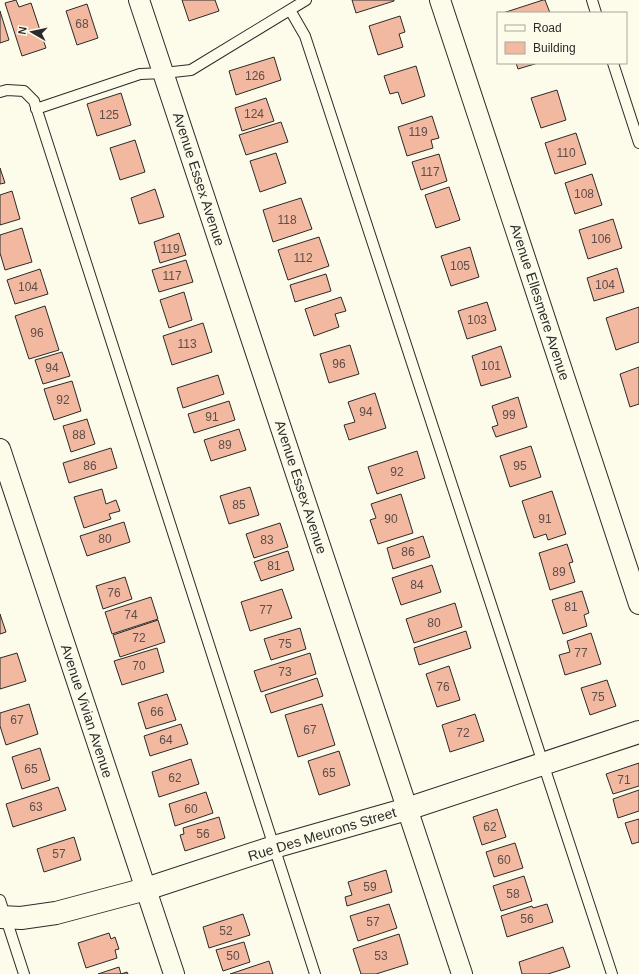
<svg xmlns="http://www.w3.org/2000/svg" width="639" height="974" font-family="Arial,sans-serif">
<rect width="100%" height="100%" fill="#fdfbea"/>
<path fill="#f2b8a0" stroke="#2b2b2b" d="M16,0L19,7L31,3L46,48L22,56L5,3Z
M182,0H215L219,11L189,21Z
M352,0H394V1L356,13Z
M543,0H545L550,13H503Z
M87,4L98,38L77,45L66,11Z
M0,11L9,40L0,43Z
M400,16L405,32L399,34L403,47L378,55L369,26Z
M274,57L281,80L236,95L229,71Z
M516,63H538L518,69Z
M416,66L425,96L402,104L398,92L390,94L384,76Z
M557,90L566,120L541,128L531,98Z
M121,93L131,125L97,136L87,104Z
M266,98L274,121L242,131L235,108Z
M432,116L439,138L431,140L433,148L407,156L398,127Z
M281,122L288,142L246,155L239,135Z
M576,133L586,164L555,174L545,143Z
M135,140L145,172L120,180L110,148Z
M276,153L286,183L260,192L250,161Z
M439,154L447,181L421,190L412,162Z
M0,168L5,183L0,184Z
M592,174L602,205L575,214L565,183Z
M449,187L460,220L436,228L425,195Z
M155,189L164,217L139,224L131,198Z
M12,191L20,219L0,225V195Z
M301,198L312,229L273,242L263,210Z
M613,219L622,248L588,259L579,230Z
M22,228L32,262L5,270L0,253V235Z
M179,233L186,255L160,263L154,242Z
M319,237L329,266L288,280L278,250Z
M470,247L479,277L451,286L441,256Z
M186,260L193,282L159,292L152,270Z
M617,268L624,292L594,301L587,278Z
M40,269L48,294L15,304L7,280Z
M326,274L331,291L295,302L290,285Z
M184,292L192,320L169,328L160,300Z
M341,297L346,311L335,314L339,327L314,336L305,309Z
M487,302L496,330L467,339L458,311Z
M45,306L59,350L29,359L15,316Z
M639,307V342L616,350L606,318Z
M203,323L212,352L172,365L163,336Z
M350,345L359,374L329,383L320,354Z
M501,346L511,377L481,386L472,356Z
M62,352L70,376L43,384L35,360Z
M639,367V404L630,407L620,374Z
M218,375L224,394L183,408L177,388Z
M72,381L81,411L54,420L44,389Z
M375,393L386,428L349,440L344,425L355,422L348,402Z
M518,397L527,427L496,437L492,427L498,425L492,406Z
M229,401L235,420L194,433L188,414Z
M87,419L95,444L71,452L63,426Z
M239,429L246,450L211,461L204,440Z
M531,446L541,477L510,487L500,456Z
M111,448L117,468L69,483L63,463Z
M417,451L425,478L377,494L368,467Z
M250,487L259,515L229,524L220,496Z
M102,489L106,504L116,500L120,511L109,514L111,519L84,528L74,497Z
M552,491L566,534L548,540L546,534L534,538L522,501Z
M401,494L413,533L378,544L370,520L376,518L371,504Z
M124,522L130,542L87,556L80,536Z
M280,523L288,547L254,558L246,534Z
M423,536L430,557L393,569L387,548Z
M567,544L573,562L569,563L575,582L550,590L539,553Z
M288,551L294,570L261,581L254,562Z
M432,565L441,592L401,605L392,578Z
M125,577L132,599L103,609L96,586Z
M282,589L292,618L250,631L241,602Z
M582,591L589,613L584,615L587,626L563,634L552,600Z
M151,597L158,619L112,634L105,612Z
M455,603L462,627L414,643L406,619Z
M0,614L6,632L0,634Z
M158,620L165,642L120,657L113,635Z
M300,628L306,649L271,660L264,639Z
M466,631L471,648L419,665L414,648Z
M591,633L601,664L565,675L559,655L570,652L567,641Z
M157,648L164,672L122,685L114,661Z
M17,653L26,681L0,689V658Z
M310,653L316,674L261,692L254,671Z
M449,666L460,700L437,707L426,674Z
M317,678L323,696L271,713L265,695Z
M607,680L616,706L590,715L581,688Z
M167,694L176,720L146,729L138,703Z
M29,704L38,734L6,745L0,726V713Z
M322,704L335,745L298,757L285,715Z
M475,714L484,741L450,752L442,725Z
M181,724L188,744L150,756L144,736Z
M40,748L50,780L22,789L12,757Z
M339,751L350,785L319,795L308,761Z
M191,759L199,784L159,797L152,772Z
M639,763V786L613,794L606,774Z
M58,787L66,810L13,827L6,804Z
M639,790V811L618,818L613,799Z
M206,792L213,813L175,826L169,804Z
M497,809L506,837L482,845L473,817Z
M219,817L225,838L185,851L180,835L184,834L183,828Z
M639,819V842L632,844L625,823Z
M74,837L81,860L44,872L37,849Z
M515,843L523,868L494,877L486,852Z
M386,870L392,892L347,906L345,897L352,895L348,882Z
M524,876L532,901L501,911L493,886Z
M389,904L397,928L358,941L350,916Z
M547,904L553,922L507,937L501,916L532,906L533,908Z
M243,914L250,935L209,948L203,927Z
M109,933L111,939L115,937L119,949L115,950L117,958L86,968L78,943Z
M399,934L408,964L376,974H361L353,949Z
M244,942L250,962L223,971L216,950Z
M563,947L570,967L548,974H522L519,962Z
M269,961L273,974H230Z
M119,967L121,974L127,972L128,974H98Z"/>
<g fill="none" stroke-linecap="round" stroke-linejoin="round">
<defs>
<path id="lane" d="M592,0L596,13
M290,10L305,36L612,974
M613,63L639,143
M0,92L7,90L24,91L34,101L315,974
M36,109L140,74L164,73L191,70L306,0
M0,900L24,974"/>
<path id="street" d="M139,0L462,974
M440,0L639,604
M0,449L174,974"/>
<path id="secondary" d="M0,917L21,918L56,913L146,889L274,847L407,809L639,732"/>
</defs>
<use href="#lane" stroke="#2b2b2b" stroke-width="12"/>
<use href="#street" stroke="#2b2b2b" stroke-width="22"/>
<use href="#secondary" stroke="#2b2b2b" stroke-width="24"/>
<use href="#lane" stroke="#fdfbea" stroke-width="10"/>
<use href="#street" stroke="#fdfbea" stroke-width="20"/>
<use href="#secondary" stroke="#fdfbea" stroke-width="22"/>
</g>
<g text-anchor="middle" dominant-baseline="central" stroke-width="3" stroke-linejoin="round" paint-order="stroke">
<g font-size="12" fill="#5d4e48">
<text x="82" y="24">68</text>
<text x="255" y="76">126</text>
<text x="254" y="114">124</text>
<text x="109" y="115">125</text>
<text x="418" y="132">119</text>
<text x="566" y="153">110</text>
<text x="430" y="172">117</text>
<text x="584" y="194">108</text>
<text x="287" y="220">118</text>
<text x="601" y="239">106</text>
<text x="170" y="249">119</text>
<text x="303" y="258">112</text>
<text x="460" y="266">105</text>
<text x="172" y="276">117</text>
<text x="605" y="285">104</text>
<text x="28" y="287">104</text>
<text x="477" y="320">103</text>
<text x="37" y="333">96</text>
<text x="187" y="344">113</text>
<text x="339" y="364">96</text>
<text x="491" y="366">101</text>
<text x="52" y="368">94</text>
<text x="63" y="400">92</text>
<text x="366" y="412">94</text>
<text x="509" y="415">99</text>
<text x="212" y="417">91</text>
<text x="79" y="435">88</text>
<text x="225" y="445">89</text>
<text x="90" y="466">86</text>
<text x="520" y="466">95</text>
<text x="397" y="472">92</text>
<text x="239" y="505">85</text>
<text x="391" y="519">90</text>
<text x="545" y="519">91</text>
<text x="105" y="539">80</text>
<text x="267" y="540">83</text>
<text x="408" y="552">86</text>
<text x="274" y="566">81</text>
<text x="559" y="572">89</text>
<text x="417" y="585">84</text>
<text x="114" y="593">76</text>
<text x="571" y="607">81</text>
<text x="266" y="610">77</text>
<text x="131" y="615">74</text>
<text x="434" y="623">80</text>
<text x="139" y="638">72</text>
<text x="285" y="644">75</text>
<text x="581" y="653">77</text>
<text x="139" y="666">70</text>
<text x="285" y="672">73</text>
<text x="443" y="687">76</text>
<text x="598" y="697">75</text>
<text x="157" y="712">66</text>
<text x="17" y="720">67</text>
<text x="310" y="730">67</text>
<text x="463" y="733">72</text>
<text x="166" y="740">64</text>
<text x="31" y="769">65</text>
<text x="329" y="773">65</text>
<text x="175" y="778">62</text>
<text x="624" y="780">71</text>
<text x="36" y="807">63</text>
<text x="191" y="809">60</text>
<text x="490" y="827">62</text>
<text x="203" y="834">56</text>
<text x="59" y="854">57</text>
<text x="504" y="860">60</text>
<text x="370" y="887">59</text>
<text x="513" y="894">58</text>
<text x="527" y="919">56</text>
<text x="373" y="922">57</text>
<text x="226" y="931">52</text>
<text x="233" y="956">50</text>
<text x="381" y="956">53</text>
</g>
<g font-size="14" fill="#2b2b2b" stroke="#fdfbea">
<text transform="translate(199 179) rotate(72)">Avenue Essex Avenue</text>
<text transform="translate(540 302) rotate(72)">Avenue Ellesmere Avenue</text>
<text transform="translate(301 487) rotate(72)">Avenue Essex Avenue</text>
<text transform="translate(87 711) rotate(72)">Avenue Vivian Avenue</text>
<text transform="translate(322 834) rotate(-17)">Rue Des Meurons Street</text>
</g>
</g>
<rect x="497" y="12" width="130" height="52" fill="#fdfbea" stroke="#a9a89e"/>
<rect x="505" y="25" width="20" height="6" fill="#fdfbea" stroke="#a9a89e"/>
<text x="533" y="32" font-size="12" fill="#2b2b2b">Road</text>
<rect x="505" y="42" width="20" height="12" fill="#f2b8a0" stroke="#a9a89e"/>
<text x="533" y="52" font-size="12" fill="#2b2b2b">Building</text>
<g transform="translate(32 32) rotate(279)" stroke="#fdfbea" stroke-width="3" paint-order="stroke">
<path d="M0-3L7 15L0 10L-7 15Z" fill="#2b2b2b"/>
<text y="-6" font-size="11" font-weight="bold" text-anchor="middle" fill="#2b2b2b">N</text>
</g>
</svg>
